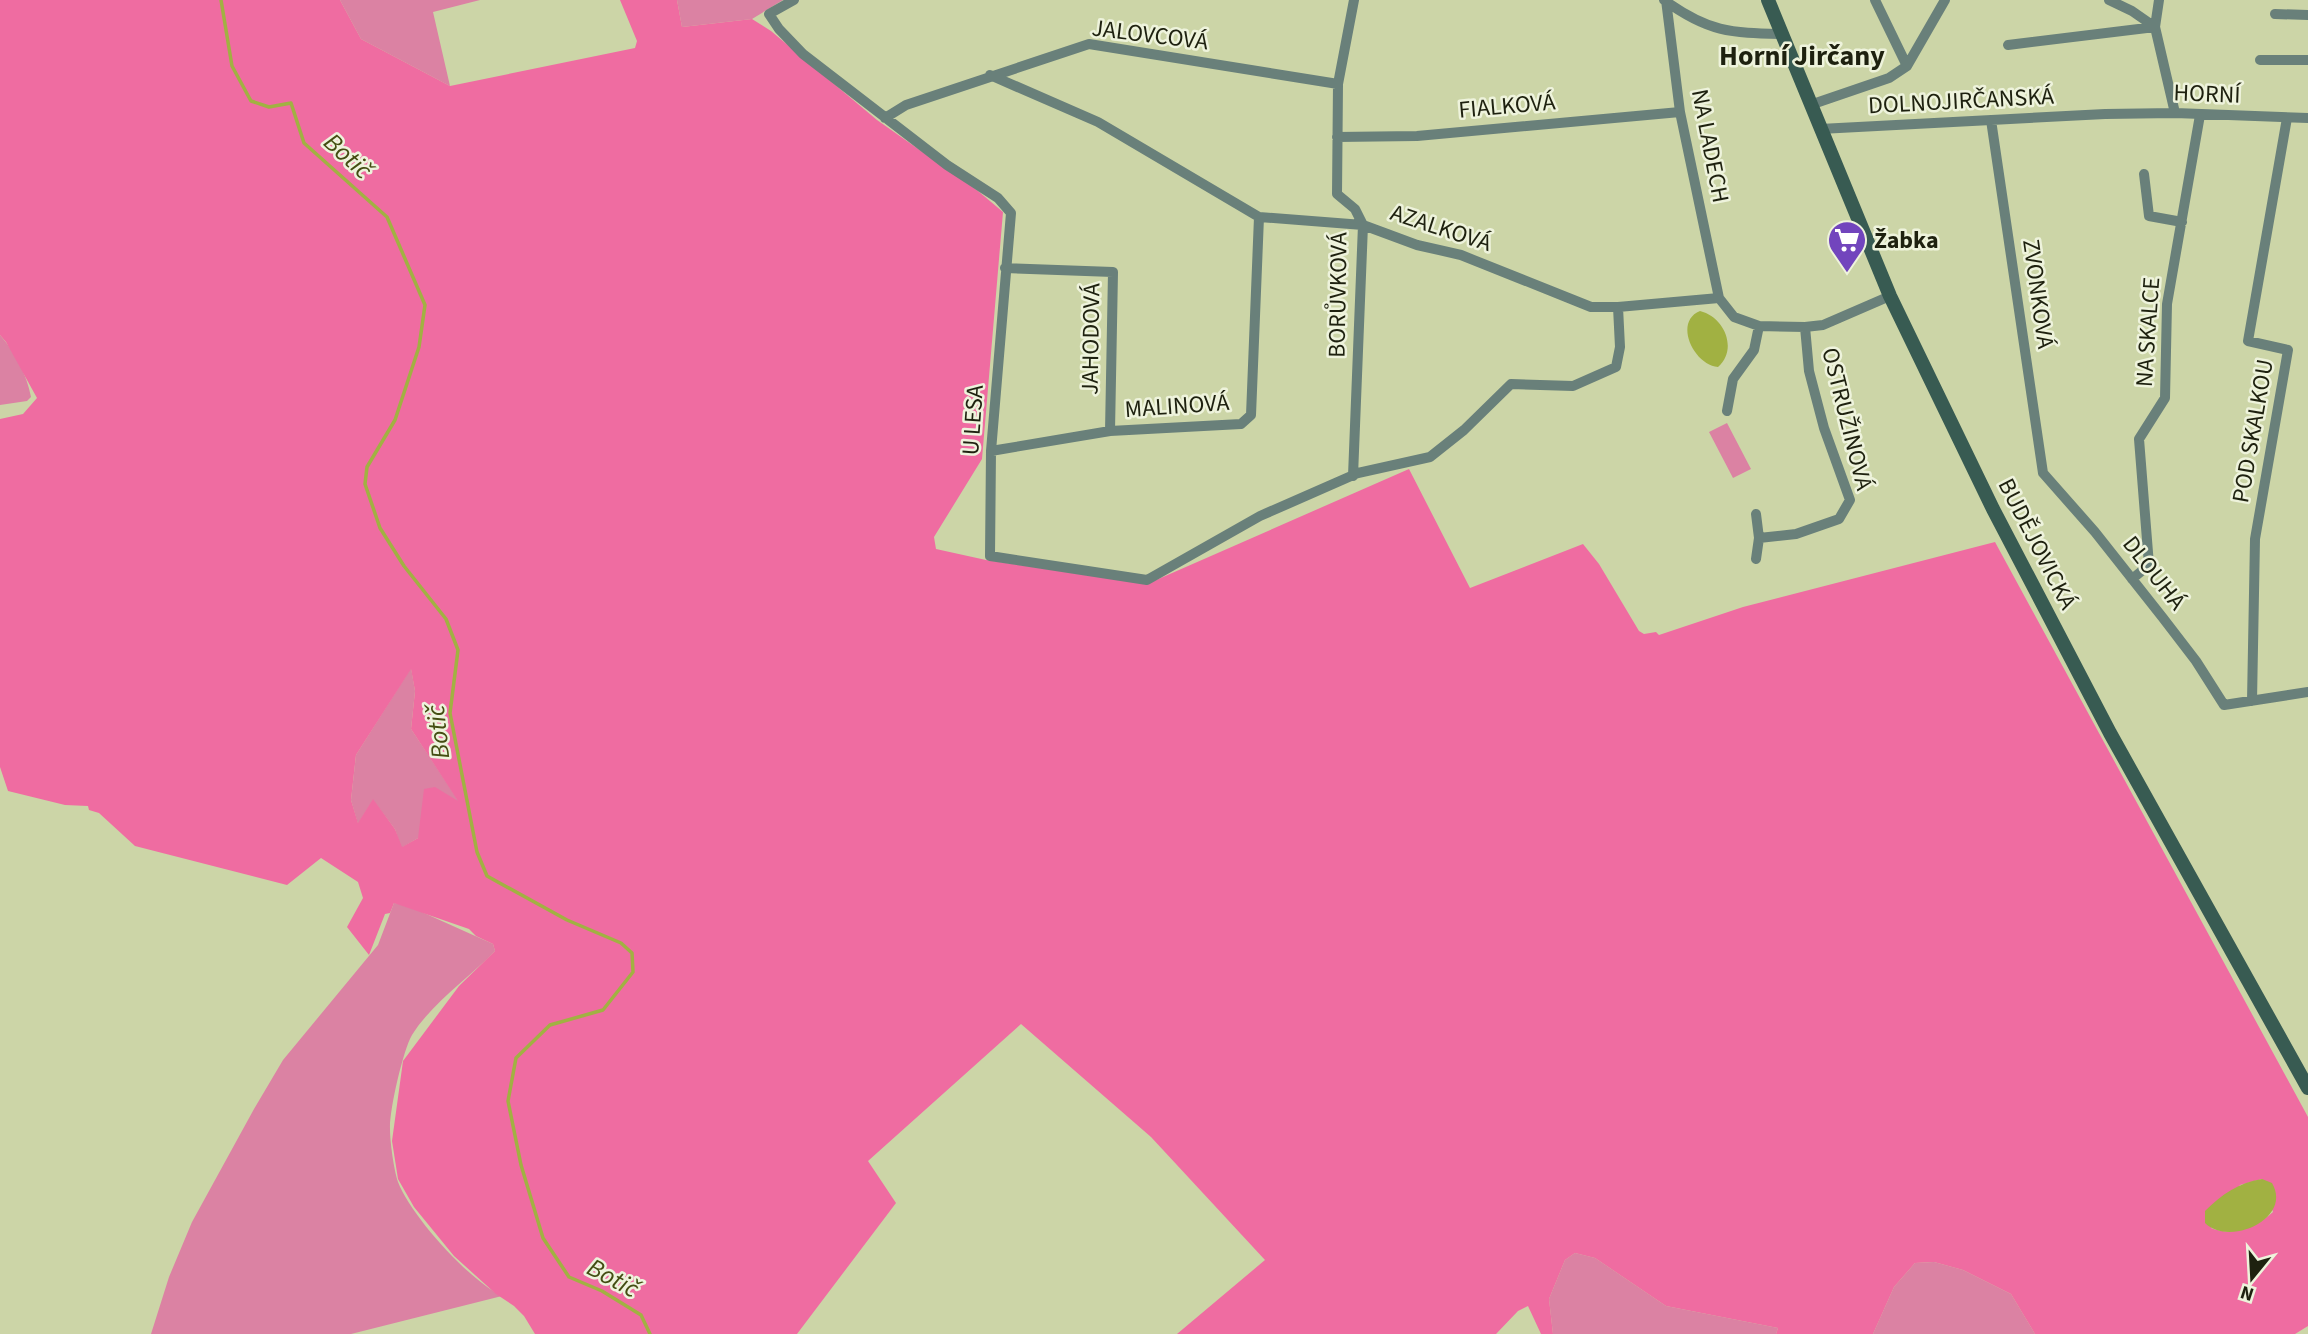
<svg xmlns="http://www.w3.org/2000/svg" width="2308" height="1334" font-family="'Source Sans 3',sans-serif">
<rect width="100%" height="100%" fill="#ccd5a7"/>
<path fill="#db82a3" d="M340,0H480L433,12L450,86L361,39Z
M677,0H783L752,19L682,27Z
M0,335C15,352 27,375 31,397L27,401L0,405Z
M1727,423L1751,469L1733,478L1709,432Z
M411,668L415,691L411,729L460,803L418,838L401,848L395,829L373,800L358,824L351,800L356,755Z
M394,903L404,904L493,944L495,951C469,978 431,1004 412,1035C403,1050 389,1112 390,1129C390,1142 394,1170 398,1182C411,1216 469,1280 502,1296L351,1334H151L169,1277L192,1222L254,1109L283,1060L378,945Z
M1575,1253L1595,1258L1666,1306L1778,1328L1776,1334H1553L1549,1299L1565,1260Z
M1934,1262L1963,1270L2011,1294L2035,1334H1873L1894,1287L1915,1263Z"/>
<path fill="#ef6ca1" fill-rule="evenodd" d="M0,0H340L361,39L450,86L635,48L637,41L620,0H677L682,27L752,19L771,31L877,120L978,191L1003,212L982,459L934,537L936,549L986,560L1147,584L1409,469L1470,588L1583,544L1599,564L1639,631L1644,634L1656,632L1659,635L1743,607L1995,542L2308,1117V1326L2295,1334H2035L2011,1294L1963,1270L1934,1262L1915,1263L1894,1287L1873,1334H1776L1778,1328L1666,1306L1595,1258L1575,1253L1565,1260L1549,1299L1553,1334H1541L1528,1306L1518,1311L1496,1334H1177L1265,1260L1151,1137L1021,1024L868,1161L896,1203L797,1334H535L524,1316L514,1306L496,1294L454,1256L414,1207L398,1179L392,1141L403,1061L459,986L495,951L493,944L476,936L469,929L394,903L390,913L385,914L369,955L347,927L363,898L358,882L321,858L287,885L135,846L99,813L89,810L88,806L65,805L8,791L0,767V419L23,414L37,398L6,342L0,335ZM411,669L415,691L411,729L458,801L435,787L424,789L418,838L402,847L395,829L373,799L358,823L351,800L356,755ZM2262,1179L2273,1212C2257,1227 2232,1237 2211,1228L2240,1185Z"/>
<path fill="#a1b142" d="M1700,311C1725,317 1738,350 1718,367C1694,365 1673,322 1700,311Z
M2262,1179L2272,1183C2293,1219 2229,1247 2205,1223V1211C2222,1194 2238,1183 2262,1179Z"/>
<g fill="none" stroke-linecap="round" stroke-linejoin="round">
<path stroke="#a1b142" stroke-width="3.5" d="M221,0L232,66L251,101L269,107L291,103L304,143L387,217L425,305L419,347L395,420L367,467L365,484L380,528L404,566L446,619L458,650L450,713L477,852L487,876L567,920L621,943L632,953L633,972L603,1010L550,1025L516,1058L508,1101L521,1165L543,1238L569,1277L602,1291L641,1315L650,1334"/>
<path stroke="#69807a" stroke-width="10" d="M794,0L769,14L779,29L803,54L947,165L998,198L1011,213L991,451L990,556L1147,580L1260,516L1358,473L1430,457L1464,430L1511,384L1573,386L1616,367L1620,347L1618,307
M1664,0C1708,32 1730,33 1782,34
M1666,0L1680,112L1719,298L1734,317L1759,326L1805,327L1823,325L1890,296
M1875,0L1907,66
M2109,0L2132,11L2155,27
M2159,0L2155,27L2175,113
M2275,14L2308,15
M2008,45L2155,27
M2260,60H2308
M990,75L1098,122L1259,217L1363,225L1417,245L1461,255L1591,307H1618L1719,298
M1810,105L1889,78L1907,66L1945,0
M885,118L906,105L1089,44L1338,84
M1991,120L2043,473L2095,532L2163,618L2196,661L2224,705L2308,692
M1820,129L2105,114L2175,113L2308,118
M1337,137L1417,136L1680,112
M2144,174L2149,216L2182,222
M1005,268L1113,272L1110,431
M1727,411L1733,379L1754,350L1759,326
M991,451L1110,431L1241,424L1251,415L1259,217
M1353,476L1363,225L1355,209L1337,194L1338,84L1354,0
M1759,538L1796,534L1839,519L1850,500L1824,428L1809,371L1805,327
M1756,559L1759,538L1756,514
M2132,579L2149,565L2139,439L2165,398L2167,304L2200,115
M2252,701L2255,539L2288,350L2248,341L2287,118"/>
<path stroke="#385b52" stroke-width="14" d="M1768,0L1890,296L1993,509L2110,733L2308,1088"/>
</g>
<defs>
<symbol id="supermarket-pin" viewBox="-11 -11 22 30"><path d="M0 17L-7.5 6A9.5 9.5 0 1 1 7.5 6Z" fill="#7245bd" stroke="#eef3dc"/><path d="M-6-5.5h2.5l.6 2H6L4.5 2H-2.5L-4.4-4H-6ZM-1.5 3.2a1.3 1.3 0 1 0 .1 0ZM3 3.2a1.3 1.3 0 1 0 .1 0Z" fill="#fff"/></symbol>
</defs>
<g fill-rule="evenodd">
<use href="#supermarket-pin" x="1825" y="218" width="44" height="60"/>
</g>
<g text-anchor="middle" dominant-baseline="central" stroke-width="5" stroke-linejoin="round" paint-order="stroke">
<g font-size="24" fill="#1e210f" stroke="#eef3dc">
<text transform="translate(1150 35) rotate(7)">JALOVCOVÁ</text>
<text transform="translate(2207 94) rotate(2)">HORNÍ</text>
<text transform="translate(1961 101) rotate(-3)">DOLNOJIRČANSKÁ</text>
<text transform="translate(1507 106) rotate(-5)">FIALKOVÁ</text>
<text transform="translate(1710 146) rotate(79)">NA LADECH</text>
<text transform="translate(1441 228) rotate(18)">AZALKOVÁ</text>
<text transform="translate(2038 294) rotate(82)">ZVONKOVÁ</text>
<text transform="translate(1338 295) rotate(-89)">BORŮVKOVÁ</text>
<text transform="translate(2148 332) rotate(-86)">NA SKALCE</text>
<text transform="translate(1091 339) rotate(-89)">JAHODOVÁ</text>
<text transform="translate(1177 406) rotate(-4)">MALINOVÁ</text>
<text transform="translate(1847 419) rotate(76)">OSTRUŽINOVÁ</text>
<text transform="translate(973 420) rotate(-86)">U LESA</text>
<text transform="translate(2253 431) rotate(-80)">POD SKALKOU</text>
<text transform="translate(2037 544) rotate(63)">BUDĚJOVICKÁ</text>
<text transform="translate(2154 573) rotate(52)">DLOUHÁ</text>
</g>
<g font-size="24" font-weight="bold" fill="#1e210f" stroke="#eef3dc" text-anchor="start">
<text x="1874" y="240">Žabka</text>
</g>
<g font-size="26" font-style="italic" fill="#444d12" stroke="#eef3dc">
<text transform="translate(348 156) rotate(42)">Botič</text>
<text transform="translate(438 732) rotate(-96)">Botič</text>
<text transform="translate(613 1278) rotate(28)">Botič</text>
</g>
<g font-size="28" font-weight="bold" fill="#1e210f" stroke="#eef3dc">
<text x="1802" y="56">Horní Jirčany</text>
</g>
</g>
<g transform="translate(2252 1278) rotate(198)" stroke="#eef3dc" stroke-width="5" paint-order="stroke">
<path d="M0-5L12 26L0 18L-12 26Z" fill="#1e210f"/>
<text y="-10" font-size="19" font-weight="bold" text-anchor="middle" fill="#1e210f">N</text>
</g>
</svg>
